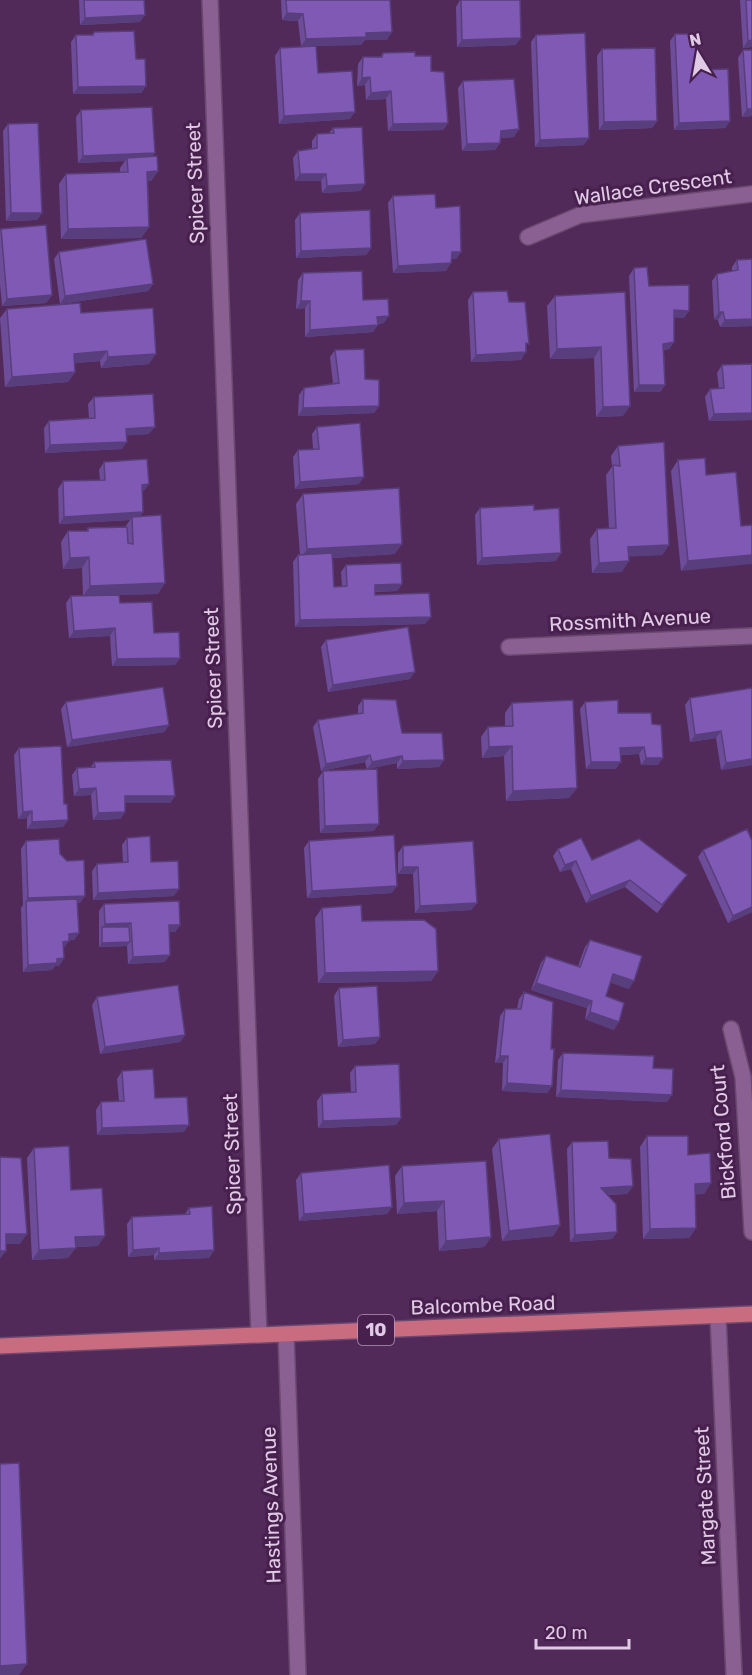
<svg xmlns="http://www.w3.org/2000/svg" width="752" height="1675" font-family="Rubik,sans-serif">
<rect width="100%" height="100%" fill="#522a59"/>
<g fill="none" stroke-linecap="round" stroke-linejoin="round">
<defs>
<path id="minor" d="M210,0L259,1335
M528,237L580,215L752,194
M509,647L752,636
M731,1029L743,1077L752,1232
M718,1316L734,1675
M286,1334L298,1675"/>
<path id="major" d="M0,1346L752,1314"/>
</defs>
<use href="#minor" stroke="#6a486f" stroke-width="18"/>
<use href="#major" stroke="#6a486f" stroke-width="18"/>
<use href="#minor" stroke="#8a5f91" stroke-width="15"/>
<use href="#major" stroke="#c96c80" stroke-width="15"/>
</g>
<path fill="#6d4d9a" d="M79,0H144L140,22L80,25Z
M281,0H390L387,40H365L361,45L301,46L298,21L282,20Z
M460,0L516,45L457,47L456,7Z
M740,0H752V47L743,48Z
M94,32L136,59L146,86L141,93L73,94L71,42L76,35H92Z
M675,34L730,121L725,128L674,130L670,41Z
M536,35L584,145L535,147L531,42Z
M280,48L318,73L350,119L279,124L275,56Z
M602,49L657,121L652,128L599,130L597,56Z
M743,50H752V116L742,117L738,58Z
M383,53L415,56L431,71L448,123L443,130L388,131L386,99L366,100L365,85L357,86L358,64L363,57H380Z
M463,81L514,137L501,138L500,143L495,150L462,151L458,88Z
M81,110L152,157L158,171L151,181H148L149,227L141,238L61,239L59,184L66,174L120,172V168L125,161L78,163L76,117Z
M8,124L42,213L37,220L6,221L3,131Z
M333,128L365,184L360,191L322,193L321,181H295L293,158L298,151L312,148V141L317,134L329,133Z
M393,196L436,208L461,252L456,259H451L446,271L393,273L388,203Z
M300,213L371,248L366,255L296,258L295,220Z
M1,229L52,295L46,303L2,306L0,284V230Z
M59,252L153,284L148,291L60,304L54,259Z
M737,260L752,326L720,327L718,320L714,319L712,281L717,274L732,271V267Z
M634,268L649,286L684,318L674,317V342L669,349L664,350L665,385L660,392H634L629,276Z
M303,273L363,300L384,323L378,324L373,332L305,337V308L296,309L298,280Z
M473,292L509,302L526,348L521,360L471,362L468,300Z
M625,292L623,416L596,417L594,358L550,359L547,306L555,296Z
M7,309L81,313L149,364L101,368L100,361L75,363V372L68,382L5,387L0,318Z
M335,350L365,379L379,406L374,413L298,416L299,395L304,388L333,384L330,357Z
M752,364V420L709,421L705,397L710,389H719L717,373L722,365Z
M94,397L149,434L126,435L122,449L45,453L44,428L49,421L89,418L88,404Z
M317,427L359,484L295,489L293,457L298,450L313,449L312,434Z
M618,446L669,545L662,555L629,556L622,572L592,573L590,539L597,529L609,528L606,475L612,467L611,456Z
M678,460L741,526L681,571L671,471Z
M104,462L144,491H143L140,517L158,594L106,595L120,603L154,633L180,658L175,665L112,666L110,636L69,638L66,603L71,596H83L82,568L63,569L61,542L68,531H86L88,528L125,527L130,520L59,524L58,489L63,481L100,480L99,470Z
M303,494L395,554L333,558L334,587H342L341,572L346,565L402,584L397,591L375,592V595L425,624L295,627L293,562L298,555H300L296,504Z
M480,508L534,510L556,561L477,565L475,515Z
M326,640L410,679L328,692L321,647Z
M752,688V765L721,770L716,738L690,742L685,705L690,698Z
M363,699L402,733L444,760L439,767L397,769V763L367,769L365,762L321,771L313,727L318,720L358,714V706Z
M66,702L169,725L164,732L67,747L61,709Z
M585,702L618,713L658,765H641L639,754L620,755L616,769H586L580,709Z
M512,703L577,788L569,798L506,801L504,756L482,758L481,737L488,727L505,726V713Z
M19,748L64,804L68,820L63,827L27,829V818L18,819L14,755Z
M94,762L175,796L170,803H125V812L120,819L93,820L91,795L74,796L72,775L77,768L91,767Z
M323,771L374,831L320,833L318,779Z
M127,838L151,862L174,896L93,900L92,871L97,864L123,862L122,845Z
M26,841L60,854L80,903H77L79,933L74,940H69L63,948L64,958L59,966H55L52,970L23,972L21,908L23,905L21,849Z
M309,841L392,893L307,898L304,848Z
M403,846L477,903L471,910L415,913L413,874H398V853Z
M558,849L592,860L687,875L657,913L625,887L586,903L571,869L560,872L553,856Z
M703,850L752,912L728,923L698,857Z
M104,904L180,925L175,932H169L165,962L128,964L127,946L99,947V911Z
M322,908L362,921L438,971L431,981L318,983L315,918Z
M590,940L629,989L611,982L606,996L614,1030L585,1019L587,1008L531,990L541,963L546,956L578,966L585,947Z
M339,988L380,1037L375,1044L338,1047L334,996Z
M524,992L551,1049L552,1086L547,1093L502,1091L503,1063H495L500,1016L505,1009H517L519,999Z
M97,997L185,1035L180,1042L100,1054L92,1005Z
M563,1053L653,1068L667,1102L556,1097L558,1060Z
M355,1066L401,1118L396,1125L318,1128L317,1101L322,1094L351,1092L350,1073Z
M122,1071L155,1098L184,1132L97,1135L96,1110L101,1102L119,1101L117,1079Z
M647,1136L688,1155L711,1183L704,1194H695L696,1228L689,1238L643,1239L640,1147Z
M499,1139L560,1225L553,1236L502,1241L492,1149Z
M572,1142L609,1158L633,1186L627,1194L607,1195L617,1232L612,1239L570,1242L567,1149Z
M34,1148L71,1190L98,1246L76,1247L68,1258L32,1260L27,1158Z
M402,1166L491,1237L484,1247L439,1251L437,1211L397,1214L395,1176Z
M301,1173L392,1207L387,1214L299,1221L296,1180Z
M189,1208L214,1250L209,1258L154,1260V1255L128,1257L127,1224L132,1217L185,1214Z"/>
<path fill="#593e7d" d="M287,13L303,14L298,21L282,20Z
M145,15L140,22L80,25L85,18Z
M392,32L387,40H365L361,45L301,46L306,39L366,33Z
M521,38L516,45L457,47L462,40Z
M752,40V47L743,48L748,41Z
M370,77L365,85L357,86L362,78Z
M146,86L141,93L73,94L78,87Z
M391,91L386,99L366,100L371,93Z
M747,109H752V116L742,117Z
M355,112L350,119L279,124L284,116Z
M657,121L652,128L599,130L604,122Z
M730,121L725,128L674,130L679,123Z
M448,123L443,130L388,131L393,124Z
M519,129L514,137L496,138L501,131Z
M589,138L584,145L535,147L540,140Z
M500,143L495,150L462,151L467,144Z
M155,153L150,160L127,158L125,161L78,163L83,156Z
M158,171L151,181L140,182L147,172Z
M300,174H326L321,181H295Z
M365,184L360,191L322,193L327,186Z
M11,213H42L37,220L6,221Z
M149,227L141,238L61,239L68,229Z
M371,248L366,255L296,258L301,251Z
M452,252H461L456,259H447Z
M451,263L446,271L393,273L398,266Z
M153,284L148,291L60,304L65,296Z
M52,295L46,303L2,306L7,299Z
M301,301H310L305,308L296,309Z
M674,310L689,311L684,318L669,317Z
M719,312H723L718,320L714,319Z
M389,316L384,323L372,324L377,317Z
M752,319V326L720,327L725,320Z
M378,325L373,332L305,337L310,330Z
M674,342L669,349L658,351L663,344Z
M601,347L594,358L550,359L557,349Z
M107,351L100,361L67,364L74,354Z
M526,352L521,360L471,362L476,355Z
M156,354L149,364L101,368L108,357Z
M75,372L68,382L5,387L12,377Z
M639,385H665L660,392H634Z
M379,406L374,413L298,416L303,408Z
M630,406L623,416L596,417L603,407Z
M752,413V420L709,421L714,414Z
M155,427L149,434L121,436L126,429Z
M127,442L122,449L45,453L50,445Z
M364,477L359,484L295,489L300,482Z
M149,484L144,491L137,492L142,485Z
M143,512L138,520L132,517L130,520L59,524L64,517Z
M402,544L395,554L300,560L307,549Z
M669,545L662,555L621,557L628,547Z
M561,553L556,561L477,565L482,558Z
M752,555V564L681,571L688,561Z
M89,557L82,568L63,569L70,558Z
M629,561L622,572L592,573L599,563Z
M165,583L158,594L83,596L90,586Z
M402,584L397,591L370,592L375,585Z
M431,617L425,624L295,627L300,620Z
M115,628L110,636L69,638L74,631Z
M180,658L175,665L112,666L117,659Z
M415,672L410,679L328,692L333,685Z
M169,725L164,732L67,747L72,740Z
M721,731L716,738L690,742L695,735Z
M512,746L504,756L482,758L489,747Z
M644,747L639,754L615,755L620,748Z
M370,755L365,762L321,771L326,764Z
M402,756L397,763L367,769L372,762Z
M646,758H663L658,765H641Z
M752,759V765L721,770L726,763Z
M444,760L439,767L397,769L403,761Z
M591,762H621L616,769H586Z
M96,788L91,795L74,796L79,789Z
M577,788L569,798L506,801L513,791Z
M125,796H175L170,803H120Z
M32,811L27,818L18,819L23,812Z
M125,812L120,819L93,820L98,813Z
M68,820L63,827L27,829L32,822Z
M379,824L374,831L320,833L325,826Z
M576,861L571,869L560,872L565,865Z
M403,867H418L413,874H398Z
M630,880L625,887L586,903L591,896Z
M397,886L392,893L307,898L312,891Z
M179,889L174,896L93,900L98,893Z
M85,896L80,903L26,905V901L23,905L28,898Z
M477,903L471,910L415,913L420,906Z
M752,907V912L728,923L733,916Z
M131,923L126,930L102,927L105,924Z
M169,925H180L175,932H164Z
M79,933L74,940L64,941L69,934Z
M69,941L64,948L58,949L63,942Z
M130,942L127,946L99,947L102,943Z
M170,955L165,962L128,964L133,957Z
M64,958L59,966H55L52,970L23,972L28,965L57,959Z
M438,971L431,981L318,983L325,973Z
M613,974L634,981L629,989L608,982Z
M536,983L592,1001L587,1008L531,990Z
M590,1012L619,1022L614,1030L585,1019Z
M185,1035L180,1042L100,1054L105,1047Z
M380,1037L375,1044L338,1047L343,1040Z
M500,1056H508L503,1063H495Z
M507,1083L552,1086L547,1093L502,1091Z
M561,1090L672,1095L667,1102L556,1097Z
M401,1118L396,1125L318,1128L323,1121Z
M189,1125L184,1132L97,1135L102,1128Z
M711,1183L704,1194L688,1195L695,1184Z
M633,1186L627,1194L596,1195L601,1188Z
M444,1201L437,1211L397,1214L404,1203Z
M392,1207L387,1214L299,1221L304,1214Z
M560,1225L553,1236L502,1241L509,1231Z
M696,1228L689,1238L643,1239L650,1229Z
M617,1232L612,1239L570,1242L575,1235Z
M6,1234H27L20,1244H0Z
M105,1236L98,1246L68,1247L75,1237Z
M491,1237L484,1247L439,1251L446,1241Z
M76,1248L68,1258L32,1260L39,1250Z
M159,1248L154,1255L128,1257L133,1250Z
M214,1250L209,1258L154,1260L159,1253Z
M0,1251H6L0,1259Z
M27,1664L19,1675H0V1666Z"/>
<path fill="#7f59b3" stroke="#593e7d" stroke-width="1.5" d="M84,0H144L145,15L85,18Z
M286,0H390L392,32L366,33V37L306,39L303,14L287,13Z
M461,0H520L521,38L462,40Z
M746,0H752V40L748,41Z
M134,31L136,59H145L146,86L78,87L76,35H93L94,32Z
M585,33L589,138L540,140L536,35Z
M675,34H697L698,70L728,69L730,121L679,123Z
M316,46L318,73L352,71L355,112L284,116L280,48Z
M655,48L657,121L604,122L602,49Z
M743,50H752V109H747Z
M415,52V56H431V71L444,72L448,123L393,124L391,91L371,93L370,77L362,78L363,57H382L383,53Z
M514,79L519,129L501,131L500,143L467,144L463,81Z
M152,107L155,153L83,156L81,110Z
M38,123L42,213H11L8,124Z
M362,127L365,184L327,186L326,174H300L298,151L317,148V134L334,133L333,128Z
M157,156L158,171L147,172L149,227L68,229L66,174L128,172L127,158Z
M435,194L436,208L460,206L461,252H452L451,263L398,266L393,196Z
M370,210L371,248L301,251L300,213Z
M46,225L52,295L7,299L1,229Z
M146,239L153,284L65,296L59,252Z
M752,259V319L725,320L723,312H719L717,274L738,270L737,260Z
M647,267L649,286L689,285V311L674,310V342L663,344L665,385H639L634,268Z
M362,271L363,300L388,299L389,316L377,317L378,325L310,330V301H301L303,273Z
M507,291L509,302H525L529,344L526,343V352L476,355L473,292Z
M625,292L630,406L603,407L601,347L557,349L555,296Z
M80,303L81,313L153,308L156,354L108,357L107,351L74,354L75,372L12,377L7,309Z
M364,349L365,379L379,380V406L303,408L304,388L339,383L335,350Z
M752,364V413L714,414L710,389L724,388L722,365Z
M153,394L155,427L126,429L127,442L50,445L49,421L95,418L94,397Z
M360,423L364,477L300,482L298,450L319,449L317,427Z
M664,442L669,545L628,547L629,561L599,563L597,529L616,528L613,465L620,466L618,446Z
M705,458L706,475L736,472L741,526L752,525V555L688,561L678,460Z
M147,459L149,484L142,485L143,512L64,517L63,481L105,480L104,462Z
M399,488L402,544L307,549L303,494Z
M534,505V510L559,508L561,553L482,558L480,508Z
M161,515L165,583L90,586L89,557L70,558L68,531H88V528L127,527L128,543L133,544L132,517Z
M332,553L334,587L347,586L346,565L401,563L402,584L375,585V595L429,593L431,617L300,620L298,555Z
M119,595L120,603L152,602L154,633L179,632L180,658L117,659L115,628L74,631L71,596Z
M408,627L415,672L333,685L326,640Z
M163,687L169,725L72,740L66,702Z
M752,688V759L726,763L721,731L695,735L690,698Z
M363,699L396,700L402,733H442L444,760L403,761L402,756L372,762L370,755L326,764L318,720L363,713Z
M573,700L577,788L513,791L512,746L489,747L488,727L513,726L512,703Z
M618,700V713H651L652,724L661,725L663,758H646L644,747L620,748L621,762H591L585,702Z
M61,746L64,804H67L68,820L32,822V811L23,812L19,748Z
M171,760L175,796H125V812L98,813L96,788L79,789L77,768L95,767L94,762Z
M377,769L379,824L325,826L323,771Z
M747,829L752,841V907L733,916L703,850Z
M394,835L397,886L312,891L309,841Z
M150,836L151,862L178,861L179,889L98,893L97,864L128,862L127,838Z
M581,838L592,860L639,839L687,875L662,905L630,880L591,896L576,861L565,865L558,849Z
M59,839L60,854L67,861L84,860L85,896L28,898L26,841Z
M473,841L477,903L420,906L418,867H403V846Z
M77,899L79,933L69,934V941L63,942L64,958L57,959V963L28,965L26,901Z
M179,901L180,925H169L170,955L133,957L131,923L105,924L104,904Z
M361,905L362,921L424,920L436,929L438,971L325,973L322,908Z
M102,927H129L130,942L102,943Z
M590,940L642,956L634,981L613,974L606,996L624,1003L619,1022L590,1012L592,1001L536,983L546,956L580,967Z
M178,985L185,1035L105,1047L97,997Z
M377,986L380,1037L343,1040L339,988Z
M524,992L553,1002L551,1049H554L552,1086L507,1083L508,1056H500L505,1009H521Z
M563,1053L654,1056L653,1068L673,1069L672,1095L561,1090Z
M399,1064L401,1118L323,1121L322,1094L356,1092L355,1066Z
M153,1069L155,1098L187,1097L189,1125L102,1128L101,1102L124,1101L122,1071Z
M550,1134L560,1225L509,1231L499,1139Z
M647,1136H688V1155L710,1153L711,1183L695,1184L696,1228L650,1229Z
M608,1141L609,1158L631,1159L633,1186L601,1188L616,1204L617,1232L575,1235L572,1142Z
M69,1146L71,1190L102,1188L105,1236L75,1237L76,1248L39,1250L34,1148Z
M0,1157L21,1158L27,1234H6V1251H0Z
M486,1161L491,1237L446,1241L444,1201L404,1203L402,1166Z
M389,1165L392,1207L304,1214L301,1173Z
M212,1206L214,1250L159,1253V1248L133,1250L132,1217L190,1214L189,1208Z
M19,1463L27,1664L0,1666V1464Z"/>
<g text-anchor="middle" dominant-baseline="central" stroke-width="6" stroke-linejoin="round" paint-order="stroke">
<rect fill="#47204e" stroke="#b397b8" stroke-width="1.5" x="358" y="1315" width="36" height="30" rx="4.5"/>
<g font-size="18" font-weight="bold" fill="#e1cae5">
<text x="376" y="1330">10</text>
</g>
<g font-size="20" fill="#e1cae5" stroke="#47204e">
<text transform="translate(195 183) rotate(-92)">Spicer Street</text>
<text transform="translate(653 187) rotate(-8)">Wallace Crescent</text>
<text transform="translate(630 620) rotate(-3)">Rossmith Avenue</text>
<text transform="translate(213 668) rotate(-92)">Spicer Street</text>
<text transform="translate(723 1132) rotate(-95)">Bickford Court</text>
<text transform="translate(232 1154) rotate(-92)">Spicer Street</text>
<text transform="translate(483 1305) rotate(-2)">Balcombe Road</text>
<text transform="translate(705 1496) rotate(-93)">Margate Street</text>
<text transform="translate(271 1505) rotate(-92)">Hastings Avenue</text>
</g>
</g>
<g transform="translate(698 54) rotate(349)" stroke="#47204e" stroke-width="4.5" paint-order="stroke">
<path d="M0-4.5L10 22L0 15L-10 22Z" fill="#e1cae5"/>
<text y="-9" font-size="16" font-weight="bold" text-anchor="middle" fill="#e1cae5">N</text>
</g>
<path d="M536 1639v9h93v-9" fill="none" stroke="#e1cae5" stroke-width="3"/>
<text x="545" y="1639" font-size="18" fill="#e1cae5" stroke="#47204e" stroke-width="4.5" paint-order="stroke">20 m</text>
</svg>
